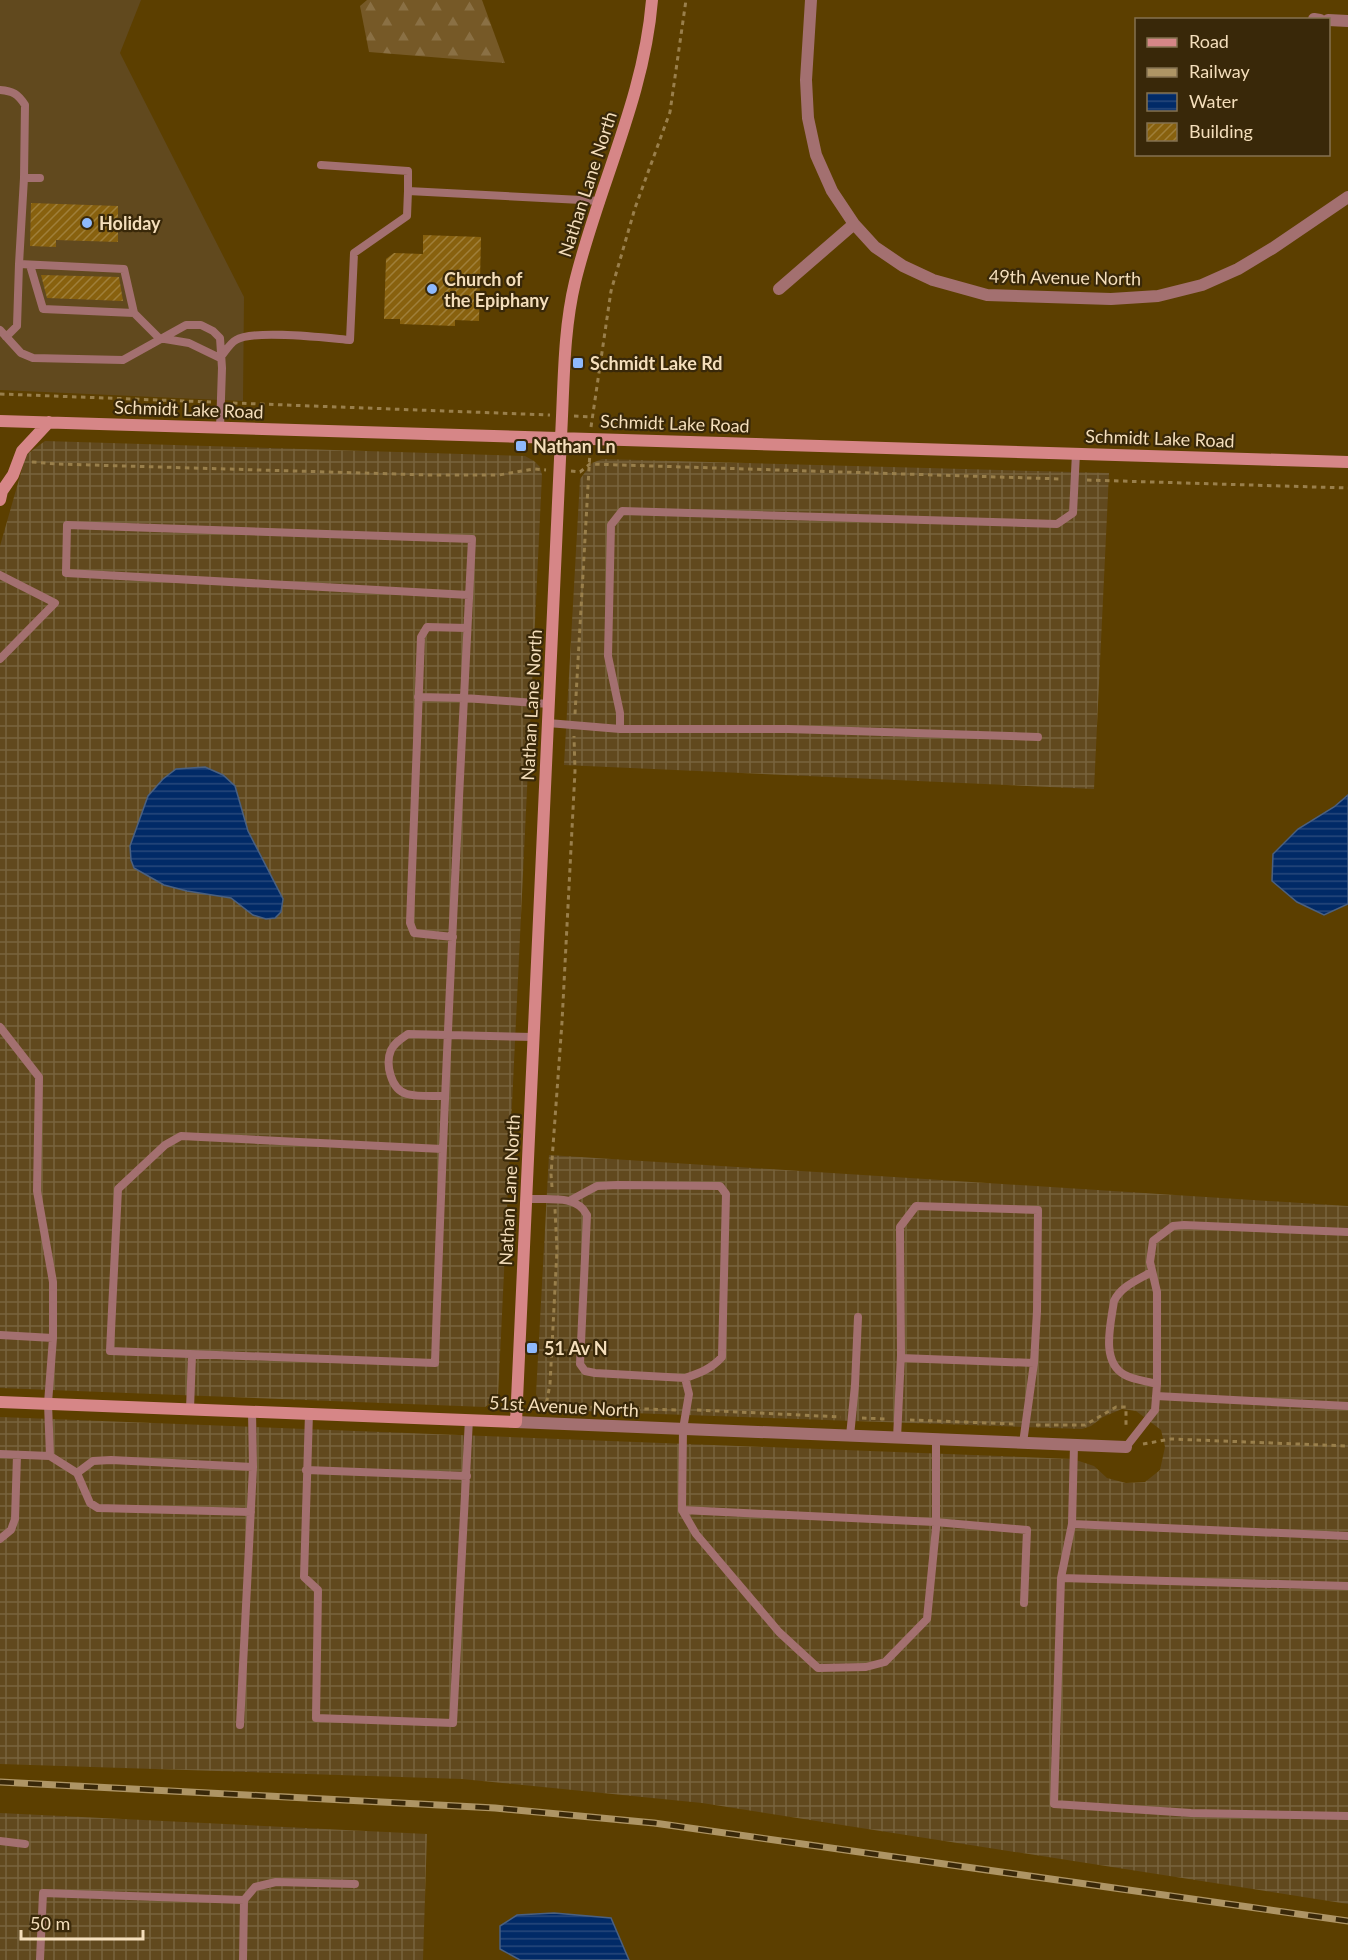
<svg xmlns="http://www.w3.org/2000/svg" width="1348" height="1960" font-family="Lato,sans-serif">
<defs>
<pattern id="industrial-grid" width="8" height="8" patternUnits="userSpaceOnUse" patternTransform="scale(1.5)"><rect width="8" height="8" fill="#61491e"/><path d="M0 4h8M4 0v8" fill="none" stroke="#78633d"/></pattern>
<pattern id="forest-firs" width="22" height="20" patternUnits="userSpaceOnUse" patternTransform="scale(1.5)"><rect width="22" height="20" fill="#765927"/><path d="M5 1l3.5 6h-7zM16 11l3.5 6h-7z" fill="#8a7044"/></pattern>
<pattern id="water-rules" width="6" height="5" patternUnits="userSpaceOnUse" patternTransform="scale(1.5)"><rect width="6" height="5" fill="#012a67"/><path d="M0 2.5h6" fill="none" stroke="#27487b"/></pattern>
<pattern id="building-hatch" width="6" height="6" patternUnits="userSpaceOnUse" patternTransform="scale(1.5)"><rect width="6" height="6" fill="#88610e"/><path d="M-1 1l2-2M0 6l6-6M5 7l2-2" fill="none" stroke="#9f7f3a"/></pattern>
</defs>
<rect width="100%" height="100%" fill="#5c3f00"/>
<path fill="#61491e" d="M0,0H141L120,53L244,297L243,401L0,390Z"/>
<path fill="url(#industrial-grid)" d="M45,441L525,456L534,461L540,467L542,475L498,1398L485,1407L0,1388V546L26,455Z
M602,459L1109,473L1094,789L564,765L580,479L592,463Z
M549,1155L1348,1206V1904L702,1803L462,1779L0,1764V1417L1073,1459L1094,1466L1107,1478L1126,1483L1145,1482L1160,1470L1165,1447L1161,1430L1136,1411L1122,1409L1103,1417L1091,1426L1082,1429L547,1410L541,1405L536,1394Z
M0,1813L427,1834L423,1960H0Z"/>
<path fill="url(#forest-firs)" d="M367,0H482L505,63L369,52L360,6Z"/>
<path fill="url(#water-rules)" stroke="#4a6080" stroke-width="1.5" d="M205,767L223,775L235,786L248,831L283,899L281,912L275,918L266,919L253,915L231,898L187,891L164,885L134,868L131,860L130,846L148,796L163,779L176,769Z
M1348,795V904L1324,915L1297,902L1272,881L1273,854L1298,829L1334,807Z
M554,1913L611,1918L629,1960H520L500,1949V1926L517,1915Z"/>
<path fill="url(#building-hatch)" d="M31,203L118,206V242L56,240V247L30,246Z
M423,235L481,237L479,321L455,320V326L400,324V319H384L386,259L394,253L423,254Z
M41,275L119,277L123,301L47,298Z"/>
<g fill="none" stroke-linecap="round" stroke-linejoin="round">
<path stroke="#997f4b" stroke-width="3" stroke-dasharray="4.5 4.5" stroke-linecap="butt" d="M0,394L211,402
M233,403L550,415
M574,416L592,417
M591,427L611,291L635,208L670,112L686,0
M32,462L57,464L430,475H499L534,469L546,470
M571,471L580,472L590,464L1062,479
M1087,480L1348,488
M575,714L590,451
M552,1187L551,1174L562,1022L575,771L574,736
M546,1403L554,1406L676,1410
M697,1410L841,1417
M545,1411L550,1384L557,1250L555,1209
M862,1418L886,1419
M910,1420L1015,1424
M1036,1425H1085L1116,1407H1126V1428
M1143,1444L1171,1439L1348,1446"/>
<path stroke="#a37070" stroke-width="8" d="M0,90C13,91 18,94 25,105L24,178L19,264L124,269L134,313L159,338L189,343L220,358
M321,165L408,171V191
M24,178H40
M30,265L43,309L134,313
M0,330L21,353L33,358L123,360L186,325H201L213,331L220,338L222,368L220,428
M6,337L17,326L19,264
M220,358C225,352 230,343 236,340C253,329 327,338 350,340L354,253L407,216L408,191L601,201
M0,575L55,603L0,659
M418,697L464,698L549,704
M548,723L620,729H788L1038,737
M620,729V713L608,656L611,525L622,511L1057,524L1073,513L1076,453
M453,937L414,933L410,923L421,637L427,627L467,628
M0,1027L39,1077L37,1191L53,1282V1338L48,1403L50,1456L77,1473L90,1503L98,1508L251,1512
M445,1096C433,1096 418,1097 407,1094C391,1090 385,1064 391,1050C395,1042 401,1039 408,1034L534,1037
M442,1149L181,1136L165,1145L118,1189L110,1351L435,1363C444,1088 458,814 472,539L67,525L66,573L469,595
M526,1199C547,1200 577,1194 587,1215L580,1364L585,1371L595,1373L685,1378L689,1394L683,1429L682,1510L696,1534L779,1632L818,1668L866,1667L885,1662L927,1619L936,1528V1439
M571,1200L597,1186L618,1185L720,1186L726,1194L722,1357C711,1369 700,1373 685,1378
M1151,1272C1138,1280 1121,1286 1114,1301C1111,1323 1100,1362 1125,1375C1134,1380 1147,1381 1157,1384
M0,1335L53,1338
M901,1358L1034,1363
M1156,1396L1348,1406
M190,1409L192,1355
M309,1413L304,1577L318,1590L316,1718L453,1723L469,1419
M850,1436L855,1385L858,1317
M897,1438L901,1355L900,1227L916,1206L1038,1210L1037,1311L1034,1363L1023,1443
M1074,1445L1072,1524L1061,1578L1054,1804L1191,1813L1348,1816
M1126,1447L1155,1410L1157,1384V1292L1150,1262L1153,1241L1173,1226L1184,1225L1348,1232
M0,1454L50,1456
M306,1470L467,1476
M77,1473L93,1461L111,1460L253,1467
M682,1510L935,1522L1027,1530L1024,1603
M1072,1524L1348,1536
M0,1539L11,1530L15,1519L17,1455
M1061,1578L1348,1586
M240,1725L253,1467L252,1411
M0,1841L25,1844
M244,1900L255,1887L276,1882L355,1884
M40,1960L43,1893L244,1900L243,1960"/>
<path stroke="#a37070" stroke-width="12" d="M811,0L806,80L808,118L816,155L832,191L854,224L875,247L903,266L933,280L987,295L1111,299L1158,296L1202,285L1238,269L1273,248L1348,197
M1314,19L1320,20
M1328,20L1348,21
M779,289L854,224
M516,1422L1126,1447"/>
<path stroke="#d68687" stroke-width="12" d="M0,421L1348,462
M0,500L2,491L13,475L22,451L49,422
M0,1402L516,1422L561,437C564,386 563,332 575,282C598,187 644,99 652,0"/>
<defs>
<path id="rail" d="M0,1782L495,1808L654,1823L1348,1921"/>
</defs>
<use href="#rail" stroke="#ae9565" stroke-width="7"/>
<use href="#rail" stroke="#392809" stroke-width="4.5" stroke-dasharray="14" stroke-linecap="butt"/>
</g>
<g fill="#8eb9fc" stroke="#392809" stroke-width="2">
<circle cx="87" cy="223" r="6"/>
<circle cx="432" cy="289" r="6"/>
<rect x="572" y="357" width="12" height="12" rx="3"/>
<rect x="515" y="440" width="12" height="12" rx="3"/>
<rect x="526" y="1342" width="12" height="12" rx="3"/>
</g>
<g text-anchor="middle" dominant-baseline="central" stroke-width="4.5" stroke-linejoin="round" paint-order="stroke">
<g font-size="18" fill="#f4debb" stroke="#392809">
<text transform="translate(587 184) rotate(-72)">Nathan Lane North</text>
<text transform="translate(1065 277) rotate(1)">49th Avenue North</text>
<text transform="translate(189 409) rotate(2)">Schmidt Lake Road</text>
<text transform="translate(675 423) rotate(2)">Schmidt Lake Road</text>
<text transform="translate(1160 438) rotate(2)">Schmidt Lake Road</text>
<text transform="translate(531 705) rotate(-87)">Nathan Lane North</text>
<text transform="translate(509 1190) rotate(-87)">Nathan Lane North</text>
<text transform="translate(564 1406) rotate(3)">51st Avenue North</text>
</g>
<g font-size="18" font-weight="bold" fill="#f4debb" stroke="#392809" text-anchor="start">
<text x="99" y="223">Holiday</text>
<text x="444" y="279">Church of<tspan x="444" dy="21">the Epiphany</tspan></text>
<text x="590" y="363">Schmidt Lake Rd</text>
<text x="533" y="446">Nathan Ln</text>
<text x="544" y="1348">51 Av N</text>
</g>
</g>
<rect x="1135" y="18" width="195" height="138" fill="#392809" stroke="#847150" stroke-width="1.5"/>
<rect x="1147" y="38" width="30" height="9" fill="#d68687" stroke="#847150" stroke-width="1.5"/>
<text x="1189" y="48" font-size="18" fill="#f4debb">Road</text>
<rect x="1147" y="68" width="30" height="9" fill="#ae9565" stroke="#847150" stroke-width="1.5"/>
<text x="1189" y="78" font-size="18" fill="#f4debb">Railway</text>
<rect x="1147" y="93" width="30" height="18" fill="url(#water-rules)" stroke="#847150" stroke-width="1.5"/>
<text x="1189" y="108" font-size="18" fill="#f4debb">Water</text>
<rect x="1147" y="123" width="30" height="18" fill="url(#building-hatch)" stroke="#847150" stroke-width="1.5"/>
<text x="1189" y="138" font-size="18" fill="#f4debb">Building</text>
<path d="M21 1930v9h122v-9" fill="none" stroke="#f4debb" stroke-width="3"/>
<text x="30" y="1930" font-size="18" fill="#f4debb" stroke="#392809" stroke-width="4.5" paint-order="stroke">50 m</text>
</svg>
